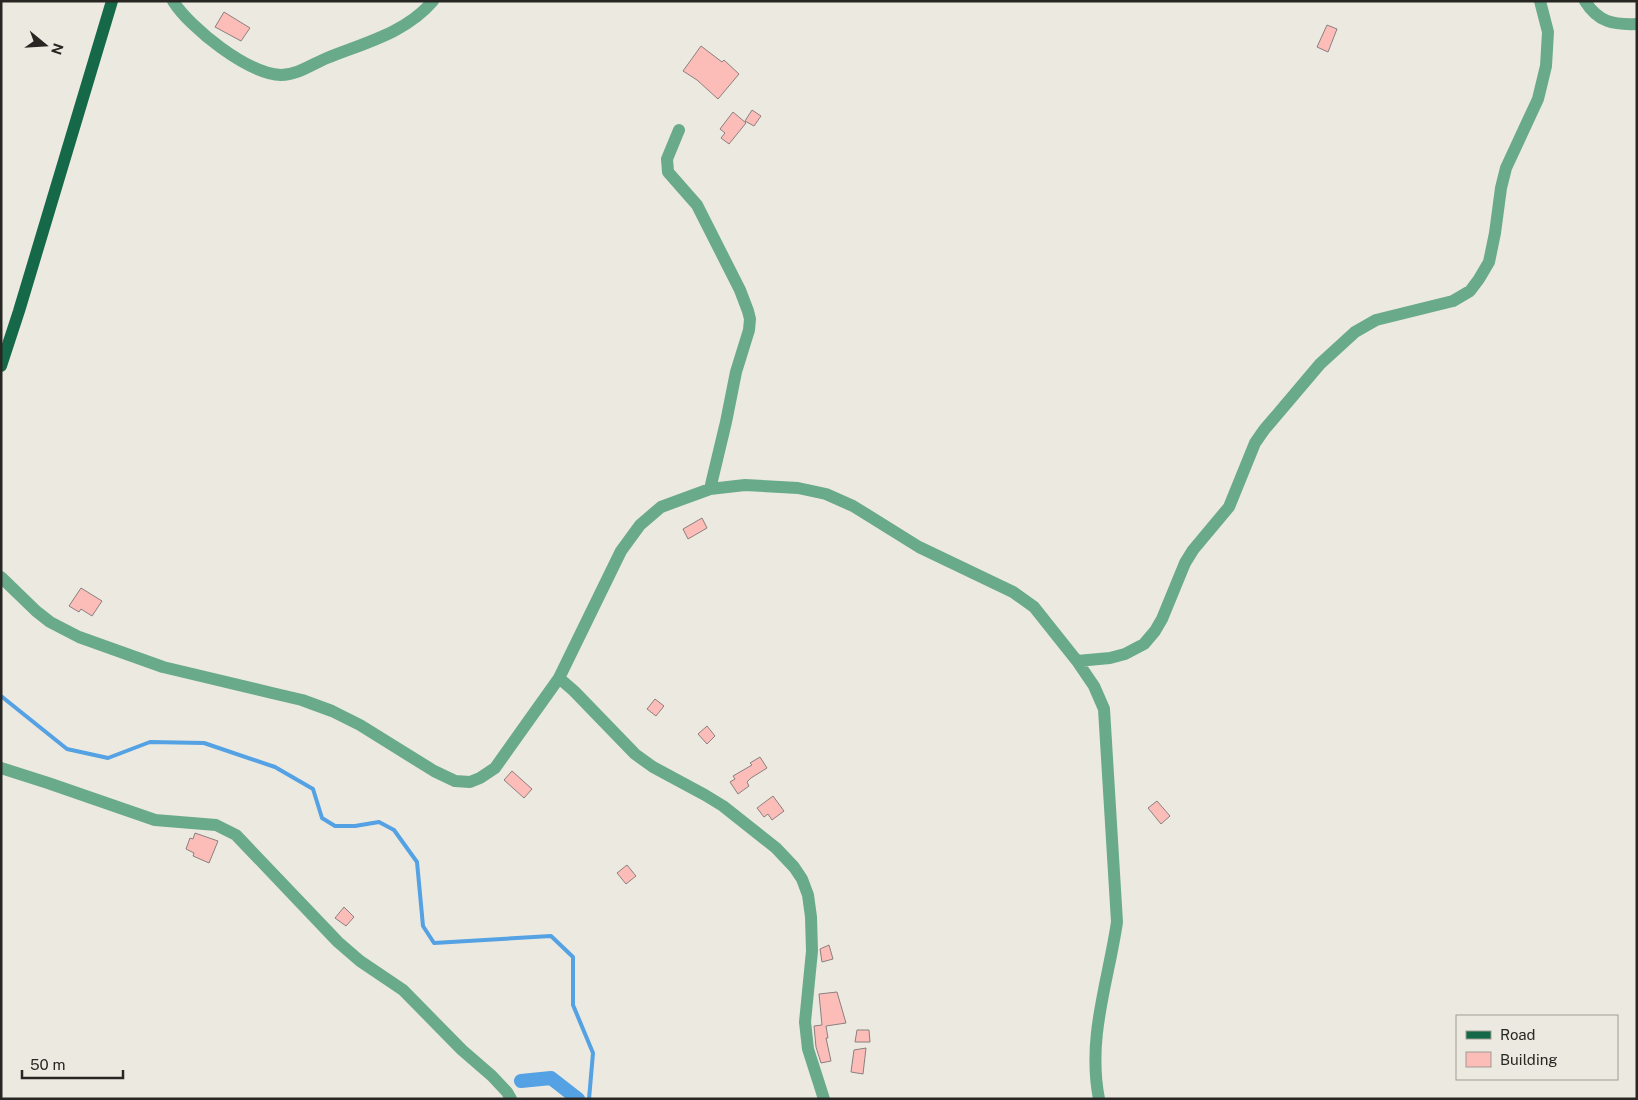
<svg xmlns="http://www.w3.org/2000/svg" width="1638" height="1100" font-family="'Public Sans',sans-serif">
<rect width="100%" height="100%" fill="#eceae0"/>
<g fill="none" stroke-linecap="round" stroke-linejoin="round">
<path stroke="#54a1e3" stroke-width="4" d="M1,696L67,749L108,758L150,742L204,743L275,767L313,789L322,818L335,826H355L379,822L394,830L417,862L423,926L434,943L551,936L573,957V1005L593,1053L589,1099"/>
<path stroke="#54a1e3" stroke-width="14" d="M521,1081L551,1078L578,1099"/>
</g>
<path fill="#fcbcb8" stroke="#8a807f" d="M224,12L250,28L241,41L215,27Z
M1327,25L1337,29L1328,52L1317,47Z
M701,46L722,62L724,60L739,74L718,99L697,80L683,71Z
M752,110L761,116L754,126L745,121Z
M733,112L746,123L729,144L721,138L725,133L720,129Z
M702,518L707,528L688,539L683,529Z
M81,588L102,601L92,616L81,609L79,612L69,606Z
M655,699L664,706L656,716L647,709Z
M707,726L715,736L707,744L698,734Z
M760,757L767,768L751,778L747,782L749,786L738,794L730,782L735,779L733,776L752,765L750,763Z
M512,771L532,789L524,798L504,780Z
M773,796L784,811L772,820L768,814L764,817L757,808Z
M1157,801L1170,816L1161,824L1148,808Z
M195,833L218,841L209,863L193,856L194,853L186,849L190,838L193,839Z
M627,865L636,876L626,884L617,873Z
M344,907L354,917L346,926L335,918Z
M829,945L833,959L822,962L820,949Z
M837,992L846,1023L826,1026L828,1038H826L831,1061L821,1063L816,1047L814,1026L822,1025L819,994Z
M857,1030H869L870,1042H855Z
M866,1048L863,1074L851,1072L854,1050Z"/>
<g fill="none" stroke-linecap="round" stroke-linejoin="round">
<path stroke="#69aa8a" stroke-width="12" d="M173,1C190,28 248,74 281,75C298,75 312,64 327,58C364,43 406,33 433,1
M1585,1C1598,22 1613,25 1637,24
M679,130L667,159L668,172L697,205L740,290L748,311L750,319L749,330L736,372L726,422L710,489
M1,577L36,611L50,622L79,637L163,667L272,693L302,700L332,711L360,725L434,771L455,781L470,782L480,778L495,768L559,678L621,551L640,525L661,507L710,489L745,485L798,488L826,494L853,506L919,547L1013,592L1034,607L1077,661L1094,686L1104,709L1117,922C1108,983 1087,1037 1099,1099
M1077,661L1110,658L1125,654L1144,644L1155,631L1162,619L1185,563L1193,550L1229,507L1255,443L1264,430L1320,364L1355,332L1376,320L1453,301L1470,291L1479,279L1489,262L1495,233L1501,188L1506,168L1538,99L1546,66L1548,32L1540,1
M559,678L574,691L635,754L653,767L705,795L723,806L776,848L794,867L802,879L808,895L811,917L812,951L805,1022L808,1049L824,1099
M1,768L48,783L155,820L216,825L236,835L338,942L360,961L403,990L462,1050L492,1076L507,1092L511,1099"/>
<path stroke="#156948" stroke-width="12" d="M1,366L19,311L112,1"/>
</g>
<rect width="1638" height="1100" fill="none" stroke="#272622" stroke-width="5"/>
<rect x="1456" y="1015" width="162" height="65" fill="#eceae0" stroke="#9d9c94"/>
<rect x="1466" y="1031" width="25" height="8" fill="#156948" stroke="#9d9c94"/>
<text x="1500" y="1040" font-size="15" fill="#272622">Road</text>
<rect x="1466" y="1052" width="25" height="15" fill="#fcbcb8" stroke="#9d9c94"/>
<text x="1500" y="1065" font-size="15" fill="#272622">Building</text>
<g transform="translate(45 45) rotate(108)" stroke="#eceae0" stroke-width="4" paint-order="stroke">
<path d="M0-4L9 19L0 12L-9 19Z" fill="#272622"/>
<text y="-8" font-size="14" font-weight="bold" text-anchor="middle" fill="#272622">N</text>
</g>
<path d="M22 1070v8h101v-8" fill="none" stroke="#272622" stroke-width="2.5"/>
<text x="30" y="1070" font-size="15" fill="#272622" stroke="#eceae0" stroke-width="4" paint-order="stroke">50 m</text>
</svg>
